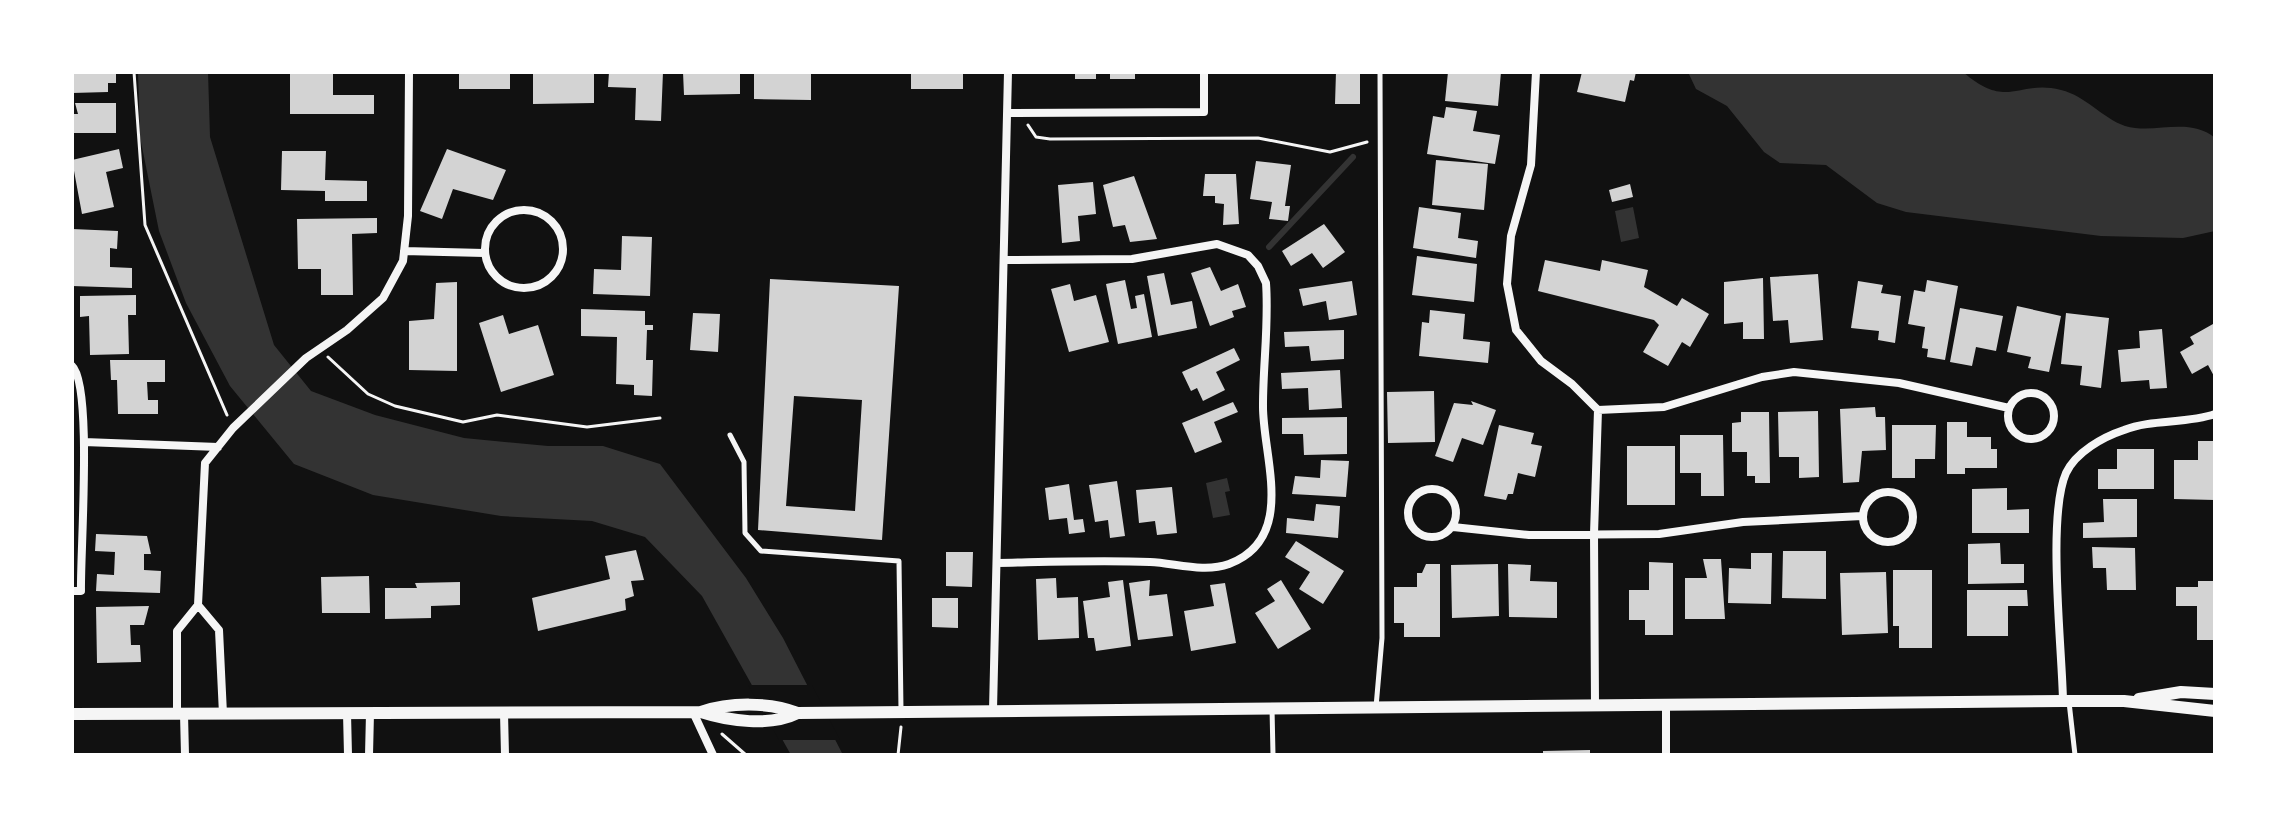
<svg xmlns="http://www.w3.org/2000/svg" width="2287" height="827" font-family="Helvetica,sans-serif">
<rect width="100%" height="100%" fill="#111"/>
<path fill="#333" d="M138,72H208L210,137L274,345L311,391L375,415L464,438L548,446H603L660,464L746,578L783,638L843,755H791L702,596L645,537L592,521L501,516L373,495L294,464L230,386L186,303L159,231L140,137Z
M1688,72H1963C2008,111 2018,79 2061,90C2086,96 2102,118 2125,126C2155,135 2188,116 2215,138V231L2183,238L2101,236L1906,212L1877,203L1826,165L1780,163L1764,152L1727,106L1696,89Z
M1633,207L1639,238L1621,242L1615,211Z
M1227,478L1230,491L1225,492L1230,515L1213,518L1206,483Z"/>
<path fill="#111" d="M748,685H812L840,740H779Z"/>
<g fill="none" stroke-linecap="round" stroke-linejoin="round">
<path stroke="#333" stroke-width="6" d="M1269,247L1353,157"/>
</g>
<path fill="#d3d3d3" fill-rule="evenodd" d="M80,72H116V83H108V92L72,93V74Z
M290,72H333V95H374V114H290Z
M459,72H510V89H459Z
M533,72H594V103L533,104Z
M609,72H663L661,121L635,120L636,88L608,87Z
M683,72H740V94L684,95Z
M754,72H811V100L754,99Z
M911,72H963V89H911Z
M1075,72H1096V79H1075Z
M1110,72H1135V79H1110Z
M1336,72H1360V104H1335Z
M1448,72H1501L1498,106L1445,101Z
M1582,72H1636L1634,81L1630,80L1625,102L1577,92Z
M75,103H116V133H72V114H78Z
M1446,107L1477,111L1473,131L1500,135L1495,164L1427,154L1433,116L1444,118Z
M119,149L123,168L106,172L114,207L82,214L72,160Z
M447,149L506,170L493,200L453,189L442,219L420,211Z
M282,151H326L325,180L367,181V201H325V191L281,190Z
M1436,160L1488,164L1484,210L1432,205Z
M1256,161L1291,165L1285,206H1290L1288,221L1269,219L1272,202L1250,199Z
M1205,174H1236L1239,224L1223,225L1224,204L1215,203V196H1203Z
M1134,176L1157,239L1130,242L1125,225L1113,227L1103,185Z
M1093,182L1096,214L1078,216L1080,241L1062,243L1058,185Z
M1630,184L1633,197L1612,202L1609,190Z
M1419,207L1461,213L1458,238L1478,241L1476,258L1413,248Z
M377,218V233L352,234L353,295H321V269H298L297,219Z
M1324,224L1345,252L1323,268L1312,253L1291,266L1282,251Z
M72,229L118,231L117,249L110,248V267L132,268V288L72,286Z
M622,236L652,237L650,296L593,294L594,269L621,270Z
M1417,256L1477,264L1474,302L1412,295Z
M1545,260L1600,271L1602,260L1648,270L1644,287L1677,306L1682,298L1709,314L1690,347L1682,342L1668,366L1643,352L1659,325L1654,320L1538,291Z
M1210,267L1221,291L1238,284L1246,307L1232,311L1234,317L1210,326L1191,273Z
M1164,273L1171,305L1192,301L1197,328L1158,336L1147,276Z
M1818,274L1823,340L1790,343L1788,320L1773,321L1770,277Z
M1763,278L1764,339H1743V322L1724,324V282Z
M770,279L899,286L882,540L758,530ZM794,396L862,400L855,511L786,506Z
M1125,280L1131,309L1137,308L1135,296L1144,294L1152,337L1118,344L1106,284Z
M1927,280L1958,286L1945,360L1927,357L1928,349L1922,348L1925,327L1908,324L1914,290L1925,292Z
M1352,281L1357,315L1329,320L1326,301L1303,306L1299,289Z
M1858,281L1883,285L1881,293L1901,296L1895,343L1878,340L1879,331L1851,328Z
M457,282V371L409,370V321L434,319L436,283Z
M1070,284L1074,301L1096,295L1109,342L1069,352L1051,289Z
M136,295V315H128L129,354L90,355L89,316L80,317V296Z
M2017,306L2061,316L2049,372L2028,368L2031,357L2007,352Z
M1960,308L2003,316L1996,351L1976,347L1972,366L1950,362Z
M581,309L645,311V325H653V330H647L646,360H653L652,396L634,395V385L616,384L617,337L581,336Z
M1430,310L1465,314L1463,339L1490,342L1488,363L1419,356L1422,322L1429,323Z
M693,313L720,314L718,352L690,350Z
M2066,313L2109,318L2101,388L2080,385L2082,366L2061,364Z
M503,315L509,334L538,325L554,375L501,392L479,323Z
M2213,324L2215,378L2208,365L2192,374L2180,352L2194,344L2190,337Z
M2162,329L2167,388L2150,389L2149,380L2121,382L2118,350L2140,348L2139,331Z
M1344,330V359L1311,361L1309,346L1285,347L1284,332Z
M1234,348L1240,360L1216,372L1225,390L1203,401L1197,388L1191,391L1182,372Z
M110,360H165V382H147L148,400H158V414H118L117,380H111Z
M1340,370L1342,408L1309,410L1308,388L1282,389L1281,373Z
M1434,391L1435,442L1388,443L1387,392Z
M1471,401L1496,410L1483,445L1462,438L1453,462L1435,456L1454,403L1473,405Z
M1233,402L1238,412L1214,422L1222,442L1195,453L1182,423Z
M1875,407L1876,417H1885L1886,450L1862,451L1859,482L1843,483L1840,409Z
M1818,411L1819,477L1799,478V457H1779L1778,412Z
M1741,412H1769L1770,483H1755V476H1747V452H1732V423L1741,422Z
M1347,417V454L1304,455L1303,434H1282V418Z
M1947,422H1967V437H1991V449H1997V468H1965V474H1947Z
M1499,425L1534,433L1531,444L1542,446L1535,477L1518,473L1513,494H1508L1506,500L1484,496Z
M1892,425H1936L1935,459H1915V478H1892Z
M1680,435H1723L1724,496H1701V473H1680Z
M2198,441H2215V500L2174,499V460H2198Z
M1627,446H1675V505H1627Z
M2117,449H2154V489H2098V469H2117Z
M1321,460L1349,461L1346,497L1292,494L1295,476L1320,478Z
M1117,481L1125,536L1110,538L1108,520L1095,522L1089,485Z
M1069,484L1074,520L1083,519L1085,532L1069,534L1067,518L1049,520L1045,488Z
M1172,487L1177,533L1157,535L1155,521L1139,523L1136,490Z
M2007,488V510L2029,509V533H1972V489Z
M2103,499H2137V537L2083,538V523L2104,522Z
M1316,504L1340,506L1338,538L1286,533L1287,518L1314,521Z
M96,534L147,536L151,554H144V570L161,571L160,593L96,591L97,574L114,575L115,552L95,551Z
M1296,541L1344,571L1323,604L1299,589L1310,572L1285,557Z
M2000,543L2001,564H2024V583L1968,584V544Z
M2092,547L2135,548L2136,590H2107L2106,568H2093Z
M636,550L644,580L631,581L634,596L625,599L626,610L538,631L532,598L610,579L605,556Z
M1783,551H1826V599L1782,598Z
M946,552H973L972,587L946,586Z
M1751,553H1772L1771,604L1728,603L1729,568L1751,569Z
M1703,559H1721L1725,619H1685V578H1707Z
M1649,562L1673,563V635H1645V620H1629V590H1649Z
M1426,564H1440V637H1404V623H1394V587H1417V573H1422Z
M1498,564L1499,616L1452,618L1451,565Z
M1508,564L1531,565L1530,581L1557,582V618L1509,617Z
M1893,570H1932V648H1899V626H1893Z
M1886,572L1888,633L1842,635L1840,573Z
M369,576L370,613H322L321,577Z
M1056,578L1057,598L1078,597L1079,638L1038,640L1036,579Z
M1123,580L1131,646L1096,651L1094,638H1088L1083,601L1110,597L1108,582Z
M1150,580L1149,596L1167,594L1173,636L1138,640L1129,583Z
M1281,580L1311,629L1278,649L1255,613L1275,601L1267,589Z
M2198,581H2215V640H2197V606H2176V587H2198Z
M460,582V605L431,606V618L385,619V588H417L415,583Z
M1225,583L1236,643L1191,651L1184,611L1214,606L1210,585Z
M1967,590H2027L2028,606H2008V636H1967Z
M932,598H958V628L932,627Z
M149,606L144,625H130L131,645H140L141,662L97,663L96,607Z
M1590,750V755H1543V751Z"/>
<g fill="none" stroke-linecap="round" stroke-linejoin="round">
<path stroke="#f5f5f5" stroke-width="3" d="M134,72L145,225L227,415
M1028,125L1036,137L1050,139L1258,138L1330,152L1367,142
M328,357L368,394L395,406L463,422L497,415L587,427L660,418
M722,734L746,755
M898,755L901,727"/>
<path stroke="#f5f5f5" stroke-width="5" d="M730,435L744,462L745,533L761,551L899,561L901,710
M2069,702L2075,755
M1376,707L1382,638L1380,72
M1272,708L1273,755"/>
<path stroke="#f5f5f5" stroke-width="8" d="M1536,72L1531,165L1511,236L1507,284L1516,330L1541,361L1572,384L1598,410L1594,534L1595,705
M1008,113L1204,112V72
M485 249a39 39 0 1 1 78 0a39 39 0 1 1-78 0Z
M404,251L484,253
M72,366C93,385 80,554 81,591H72
M2008 416a23 23 0 1 1 46 0a23 23 0 1 1-46 0Z
M1598,410L1664,407L1762,377L1794,372L1899,383L2009,408
M84,442L218,447
M1408 513a24 24 0 1 1 48 0a24 24 0 1 1-48 0Z
M1863 517a25 25 0 1 1 50 0a25 25 0 1 1-50 0Z
M1453,527L1529,535L1659,534L1743,522L1862,516
M998,563C1048,562 1099,560 1150,562C1175,563 1204,573 1229,564C1298,538 1262,455 1263,405C1263,364 1269,324 1266,283L1258,266L1248,255L1217,244L1132,259L1005,260
M198,605L219,630L223,714
M2063,701C2062,647 2047,516 2066,473C2076,452 2103,437 2124,430C2152,419 2186,424 2215,414
M1666,704V755
M993,710L1008,72
M693,712L713,755
M347,713L348,755
M504,713L505,755
M177,714V631L198,605L205,463L233,428L306,358L347,330L383,298L403,261L408,216L409,72
M184,714L185,755
M369,755L370,713"/>
<path stroke="#f5f5f5" stroke-width="12" d="M2139,699L2181,692L2215,694
M701,712C730,702 769,702 798,713L2063,701H2124L2215,711
M72,714L701,712C729,721 770,727 798,713"/>
</g>
<rect width="2287" height="827" fill="none" stroke="#ffffff" stroke-width="148"/>
</svg>
